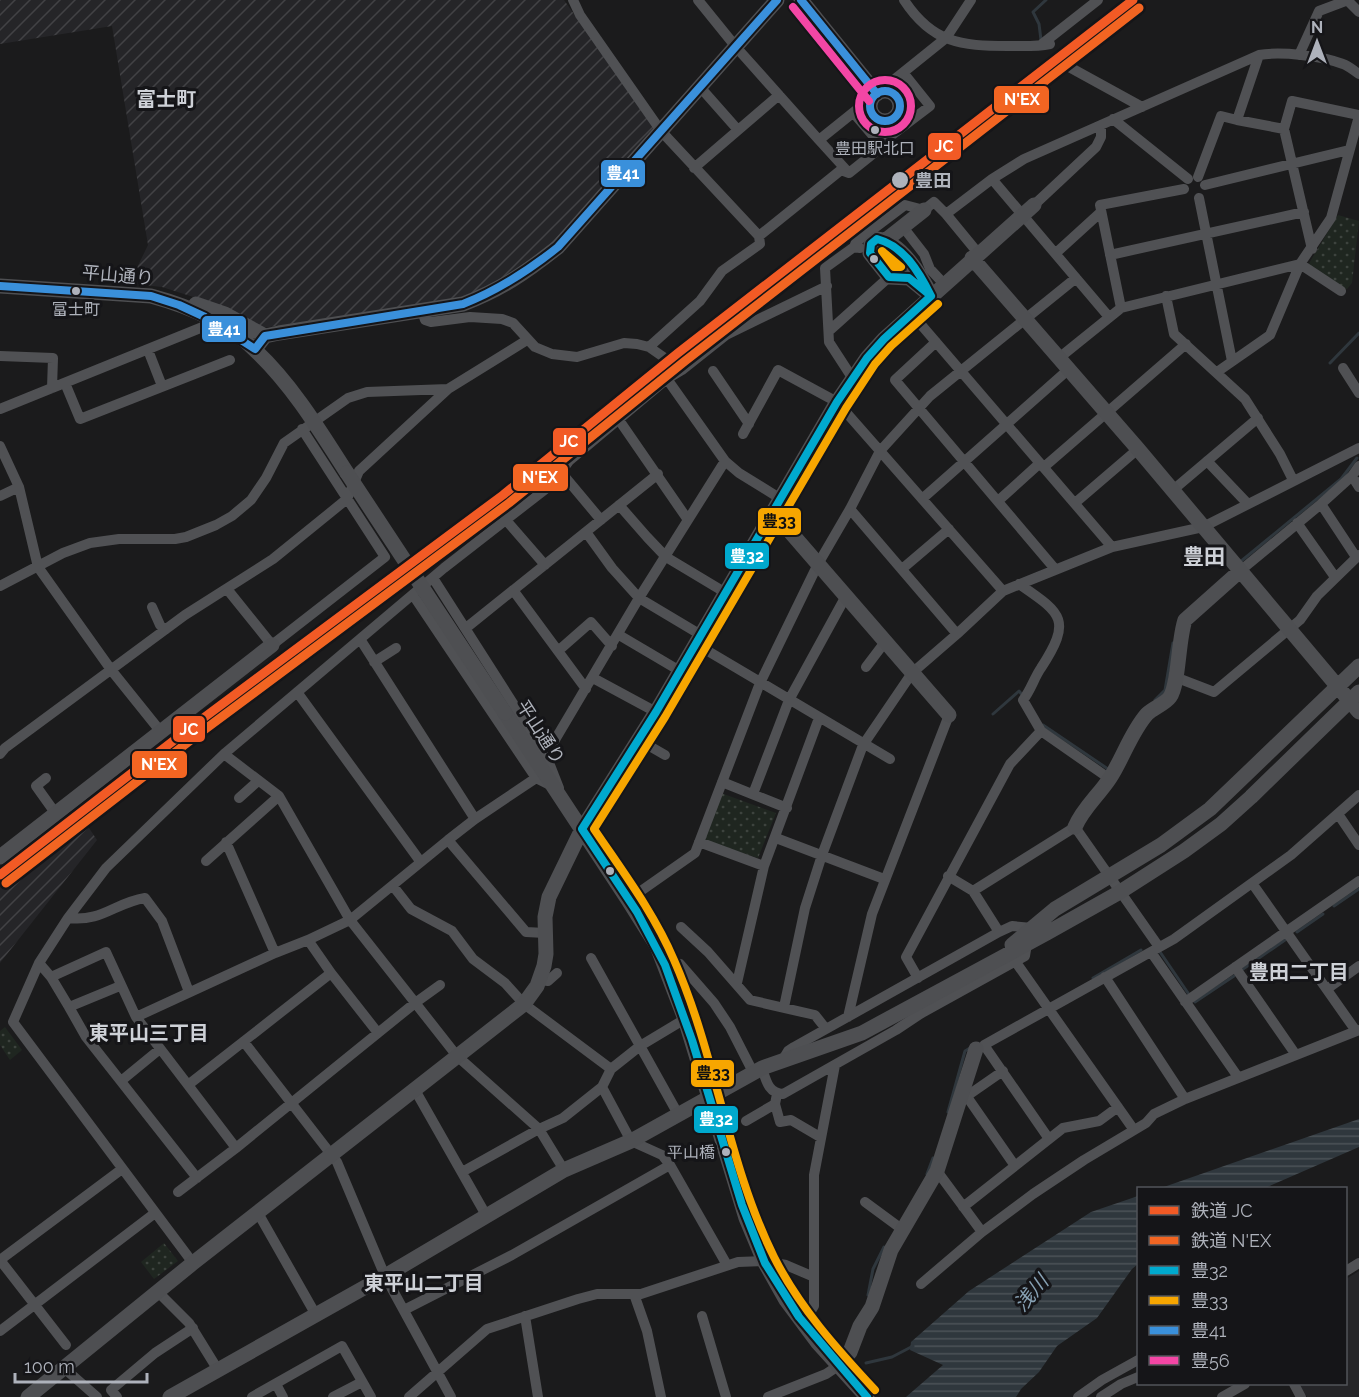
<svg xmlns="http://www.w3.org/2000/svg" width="1359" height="1397" font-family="Raleway,'Noto Sans JP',sans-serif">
<defs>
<pattern id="industrial-furrows" width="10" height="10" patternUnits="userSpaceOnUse" patternTransform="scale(1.5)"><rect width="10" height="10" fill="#252528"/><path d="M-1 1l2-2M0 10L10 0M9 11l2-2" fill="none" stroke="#424245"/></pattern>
<pattern id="green-dots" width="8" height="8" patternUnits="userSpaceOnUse" patternTransform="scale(1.5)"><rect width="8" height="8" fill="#1f2620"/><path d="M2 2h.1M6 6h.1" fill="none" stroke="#3d433e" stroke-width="1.8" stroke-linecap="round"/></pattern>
<pattern id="water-rules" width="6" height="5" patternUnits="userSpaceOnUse" patternTransform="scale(1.5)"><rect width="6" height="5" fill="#2f373d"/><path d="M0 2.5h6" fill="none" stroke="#4b5257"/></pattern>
</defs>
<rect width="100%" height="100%" fill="#1b1b1c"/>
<path fill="#252528" d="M1359,1271V1397H1307L1299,1384H1346V1279Z"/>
<path fill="url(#industrial-furrows)" d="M0,0H564L653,125V132L558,237L519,271L458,299L262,328L206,301L162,287L134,284L132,278L148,245L112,26L0,44Z
M81,816L97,840L0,963V879Z"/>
<path fill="url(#green-dots)" d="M1338,215L1359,221L1352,283L1347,289L1328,283L1308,265Z
M721,793L776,813L758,858L704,841Z
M5,1027L22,1050L10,1060L0,1045V1031Z
M164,1243L178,1261L154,1279L141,1262Z"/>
<path fill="url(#water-rules)" d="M1359,1119V1147L1265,1188H1161Z
M1138,1196V1264L1132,1269L1097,1318L1057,1346L1039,1372L1021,1389L1016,1397H906L943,1365L910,1350L911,1342L969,1291L1091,1212Z"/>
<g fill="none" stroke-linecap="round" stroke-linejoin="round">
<path stroke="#2f373d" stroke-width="3" d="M1041,40L1039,24L1033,12L1046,0
M1330,363L1359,333
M1240,562L1341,479L1357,458
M1155,700L1165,690L1173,643
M993,714L1019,691L1024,697
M1043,725L1108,769
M1334,906L1359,889
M1297,932L1323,914
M1158,949L1188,993
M1243,969L1285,940
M1093,978L1141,950
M1195,1002L1234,976
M948,1112L965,1051L970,1048
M927,1174L933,1158
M868,1295L873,1269L884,1247
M866,1363L892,1357L913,1346"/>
<path stroke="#505154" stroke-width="10" d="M573,0L580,15L661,131L759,236L760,244L722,271L700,301L649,347
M698,0L736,47L819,140
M904,0C932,43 961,46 1008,46C1022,46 1036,47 1050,44
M1347,0L1359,12
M1042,44L1098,0
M1299,55L1319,11L1348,0
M1071,68L1142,107
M700,87L738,130
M857,111V117L880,144L930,106L906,76L897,78
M1113,119L1188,179
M1237,120L1284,129L1312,249
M1284,129L1292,101L1359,115
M694,168L779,95
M849,173L819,140L946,38L971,0
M849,173L874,153L880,144L883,147
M1198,177L1221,116L1237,120L1259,55
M992,179L1109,317
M1205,185L1349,150
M1199,198L1232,361
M1034,205L1096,147L1101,137V125
M946,214L978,253
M903,227L924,254L930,269L944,284
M759,236L841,170L849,173
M854,247L856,242L905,205L924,210L934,202L946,214L992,179L1024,159L1259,55C1281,51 1322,56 1343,64C1349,66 1354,71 1359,74
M1056,253L1101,212
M1110,255L1304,212
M1166,296L1174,334L1245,399L1280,454L1293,480
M1121,308L1100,205L1184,189
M422,311L425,320L431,322L470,317L502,319L513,323L535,347L552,354L577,357L624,343L637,344L649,347L682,370
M911,313L1112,547
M829,331L908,260
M936,342L895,380L1055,569
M148,350L162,386
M0,356L53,358L52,388
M1059,358L1121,308L1300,264L1341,291
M1343,368L1359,393
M713,371L749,424
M1217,372L1270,335L1300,264L1331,218L1359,116
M667,379L725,461L739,473L781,499
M853,379L829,342L825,268L854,247L860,248
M65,383L80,419L230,360
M0,409L215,322
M619,420L688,520
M743,434L778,370L837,402L1003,591
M0,446L19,487L38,567L112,671L161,732
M1207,461L1247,503
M1044,467L1186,344
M560,471L601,520
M1352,476L1359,487
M1173,490L1258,418
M0,496L19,487
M922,499L1069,369
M998,501L1040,463
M1075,503L1138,449
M1321,504L1356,557
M619,505L647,537L666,557L726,593
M850,509L957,634
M505,519L545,565
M1297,523L1335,577
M586,532L612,568L639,598L701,635
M902,569L949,529
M1240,571L1321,504L1352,476L1359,466
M433,578L546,755L559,788
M1019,584C1061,613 1073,619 1041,668C1034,678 1031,690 1023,700L1041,731L1110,779
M0,586L63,553L90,543L119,539H175L186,537L216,525L232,516L251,500L266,478L284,443L348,398L367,392L448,389
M227,589L272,645L385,557L302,429
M513,590L586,689
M413,595L536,778L550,785
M152,607L160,625L165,630
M466,628L658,474
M619,635L680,671
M360,639L475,819L448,840L526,932L545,933
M696,644L890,759
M558,651L591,622L612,646
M374,662L396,648
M866,667L885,642
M1175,677L1214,692L1300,620L1317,596L1359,555
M593,678L656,712
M297,692L420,861
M639,740L665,755
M0,754L5,748L185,615L273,559L347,499L359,471L448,389L527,340
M224,754L279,796L350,920L457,1056L539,1129L564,1170
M546,755L639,598L725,461
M46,778L36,786L56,814
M722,782L787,808
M753,794L789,700L846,596
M239,798L258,781
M1338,814L1359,845
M475,819L536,778
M776,838L884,879
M226,842L275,953L308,940L350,920L448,840
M699,842L764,866
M206,861L279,796
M948,876L973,891L1075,827L1159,947
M1252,883L1356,1031
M393,886L411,909L452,931L473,959L505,983L524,1004L611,1069
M973,891L999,932
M628,900L695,853L760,683L818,564L850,509L880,451L930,396L1076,278
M68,918C103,922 114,903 145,898L162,921L189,992
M681,927L708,952L750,1000L815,1015L826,1029
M308,940L331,973L378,1033
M1151,952L1238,1077
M591,958L678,1114
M1015,961L1134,1130
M39,963L51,977L69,1007L120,986
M665,965L675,963L680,964L714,1003L730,1027L753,1072
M1235,967L1296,1055
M51,977L106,952L136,1017L188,1085
M1105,977L1185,1099L1359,1030
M918,978L906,957L1010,764L1041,731
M540,980L548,981L557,973
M737,983L764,866L819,718
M1327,989L1359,966
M1185,1002L1359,881
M69,1007L86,1037L197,1178
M784,1007L805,908L822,855L863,745L912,673L957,634L1003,591L1112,547L1203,527L1359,448
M136,1017L275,953
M848,1017L872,914L949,715
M244,1042L337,1162L385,1276L451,1397
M782,1061L788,1051L794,1047L999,932L1012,926L1032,928
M762,1068C766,1080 768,1093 783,1094L896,1030L920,1014L1025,956L1027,944
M121,1081L160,1049
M602,1087L631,1141L662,1155L670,1165L727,1265
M415,1090L486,1215
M963,1091L1015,1166
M777,1094L775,1104L780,1122L791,1120L820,1137
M967,1096L1003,1071
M746,1121L775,1104
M1049,1139L984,1045L1174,939L1291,855L1359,795
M236,1148L415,1003L440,985
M937,1171L982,1232
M462,1172L539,1129L563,1118L602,1087L611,1069L640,1046L685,1019
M178,1192L236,1148L188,1085L331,973
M865,1202L903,1230
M963,1207L1063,1128L1099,1121L1118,1107
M258,1213L316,1315
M0,1260L122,1169
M0,1260L66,1345
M193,1263L13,1022L39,963L68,918L106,868L224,754L444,568L552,484L569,461L667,379L682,370L726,335L827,286
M1346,1271L1359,1263
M921,1284L982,1232L1033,1194L1084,1160L1146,1123L1154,1114L1185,1099
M158,1292L189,1323L218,1370
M634,1294L647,1331L661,1397
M404,1310L512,1255L670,1165
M525,1316L538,1397
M702,1316L726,1397
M803,1324L814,1306V1175L835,1065
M0,1331L155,1213
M64,1368L97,1397
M276,1384L283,1397
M1294,1384L1301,1397
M117,1397L111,1390L155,1353L193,1328
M252,1397L342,1346L371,1397
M333,1397L362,1382
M409,1397L487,1329L578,1299L597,1294H641L738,1262L764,1261L786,1265L814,1277
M768,1397L826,1374L838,1366
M1078,1397L1102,1380L1138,1360
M1101,1397L1121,1384L1138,1377
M1222,1397L1245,1384"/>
<path stroke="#4e4f52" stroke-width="15" d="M801,0L877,94
M870 106a15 15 0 1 1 30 0a15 15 0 1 1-30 0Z
M877,239C900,241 922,276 931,296L909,278L889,277L870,253L871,244Z
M886,240L924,210
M972,258L1138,449L1359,712
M0,286L151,296C188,306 229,323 256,351C293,386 320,431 347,473
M196,304L225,314L265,336
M255,349L265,336L279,333L463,304C502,289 525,273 558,247L777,0
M773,512L949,715
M505,713L628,900L657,946L685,1019L746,1218L764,1261L786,1300L818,1343L867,1397
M1075,827C1083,808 1099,795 1110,778C1123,758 1131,732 1147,714C1153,708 1165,704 1170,697C1179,684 1178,640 1185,620L1240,571
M0,857L272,645
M1012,945L1055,909L1161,845L1210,809L1359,666
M838,1366L850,1352L860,1326L872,1307L891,1250L937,1171L976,1049
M28,1397L193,1263L524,1004L537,986L544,966L546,954L545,917L549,897L582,829L656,712L837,402L867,358L884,339L1034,205
M170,1397L385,1276L564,1170L631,1141L762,1068L862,1033L1047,933L1120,892L1184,851L1221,824L1251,797L1359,692"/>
<path stroke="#4e4f52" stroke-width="15" d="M347,473L505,713"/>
<defs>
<path id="bus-1" d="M877,239C904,246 919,272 931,296L909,278L889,277L870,253L871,244Z
M867,1397L799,1317L765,1263L742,1205L692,1040L665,965L637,912L582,829L656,712L837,402L867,358L884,339L931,296"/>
<path id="bus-2" d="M882,251L901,267H894Z
M875,1390C837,1349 799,1307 774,1257C728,1165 716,1055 674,960C654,913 623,872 594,829L665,717L846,408L875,364L891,346L938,304"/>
<path id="bus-3" d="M801,0L877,94
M870 106a15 15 0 1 1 30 0a15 15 0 1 1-30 0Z
M0,286L151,296L179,305L205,317L255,349L265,336L463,304C499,290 528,271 558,247L777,0"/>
<path id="bus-4" d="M793,7L869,101
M859 106a26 26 0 1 1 52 0a26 26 0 1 1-52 0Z"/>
</defs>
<use href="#bus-1" stroke="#151518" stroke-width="12"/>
<use href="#bus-2" stroke="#151518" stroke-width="12"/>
<use href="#bus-3" stroke="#151518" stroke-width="12"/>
<use href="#bus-4" stroke="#151518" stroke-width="12"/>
<use href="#bus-1" stroke="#00a9ce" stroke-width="8"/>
<use href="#bus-2" stroke="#f7a600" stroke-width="8"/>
<use href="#bus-3" stroke="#3a90db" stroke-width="8"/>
<use href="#bus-4" stroke="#f346a5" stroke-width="8"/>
<defs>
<path id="rail-1" d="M0,875L190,728L503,495L678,353L1133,0"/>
<path id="rail-2" d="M6,883L196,736L509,503L685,361L1139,8"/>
</defs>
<use href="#rail-1" stroke="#151518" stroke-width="14"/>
<use href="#rail-2" stroke="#151518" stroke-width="14"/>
<use href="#rail-1" stroke="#f25a25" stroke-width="9"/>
<use href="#rail-2" stroke="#f26522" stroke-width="9"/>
</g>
<g fill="#aeb2bb" stroke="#151518" stroke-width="2">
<circle cx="875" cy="130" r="5"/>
<circle cx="900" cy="180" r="9"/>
<circle cx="874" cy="259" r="5"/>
<circle cx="76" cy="291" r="5"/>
<circle cx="610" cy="871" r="5"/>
<circle cx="726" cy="1152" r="5"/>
</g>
<g text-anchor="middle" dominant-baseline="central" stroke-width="6" stroke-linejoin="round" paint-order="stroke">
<g font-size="16" fill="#aeb2bb" stroke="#151518">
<text x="875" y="148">豊田駅北口</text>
<text x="76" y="309">富士町</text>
<text x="715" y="1152" text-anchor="end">平山橋</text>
</g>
<g font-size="18" font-weight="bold" fill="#aeb2bb" stroke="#151518" text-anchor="start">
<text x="915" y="180">豊田</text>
</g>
<g font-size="18" fill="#aeb2bb" stroke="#151518">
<text transform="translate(118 275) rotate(5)">平山通り</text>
<text transform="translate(541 732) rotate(57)">平山通り</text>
</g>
<g font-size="20" font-weight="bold" fill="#ced1d7" stroke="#151518">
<text x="166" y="99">富士町</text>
<text x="1299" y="972">豊田二丁目</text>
<text x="149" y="1033">東平山三丁目</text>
<text x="424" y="1283">東平山二丁目</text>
</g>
<g font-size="20" font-style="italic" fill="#87a1b4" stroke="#151518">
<text transform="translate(1031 1293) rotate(-49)">浅川</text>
</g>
<g font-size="21" font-weight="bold" fill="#ced1d7" stroke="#151518">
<text x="1204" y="556">豊田</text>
</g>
</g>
<g stroke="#151518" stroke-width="2">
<rect x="993" y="85" width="57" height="29" rx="6" fill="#f26522"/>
<rect x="927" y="132" width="35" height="29" rx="6" fill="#f25a25"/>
<rect x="600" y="159" width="46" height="29" rx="6" fill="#3a90db"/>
<rect x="201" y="315" width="46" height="28" rx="6" fill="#3a90db"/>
<rect x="552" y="427" width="35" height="29" rx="6" fill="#f25a25"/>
<rect x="512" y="463" width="57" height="29" rx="6" fill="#f26522"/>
<rect x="757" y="507" width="45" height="29" rx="6" fill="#f7a600"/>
<rect x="724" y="542" width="46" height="28" rx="6" fill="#00a9ce"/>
<rect x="172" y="715" width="34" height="28" rx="6" fill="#f25a25"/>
<rect x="131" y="750" width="57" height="29" rx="6" fill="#f26522"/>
<rect x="690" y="1059" width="45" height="29" rx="6" fill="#f7a600"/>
<rect x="693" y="1105" width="46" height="29" rx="6" fill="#00a9ce"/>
</g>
<g font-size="16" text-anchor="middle" font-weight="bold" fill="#fff">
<text x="1022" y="105">N'EX</text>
<text x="944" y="152">JC</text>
<text x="623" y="179">豊41</text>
<text x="224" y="335">豊41</text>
<text x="569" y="447">JC</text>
<text x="540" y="483">N'EX</text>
<text x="747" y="562">豊32</text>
<text x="189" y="735">JC</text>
<text x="159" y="770">N'EX</text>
<text x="716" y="1125">豊32</text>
</g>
<g font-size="16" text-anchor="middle" font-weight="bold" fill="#111">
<text x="779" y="527">豊33</text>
<text x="713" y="1079">豊33</text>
</g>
<rect x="1137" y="1187" width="210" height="198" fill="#151518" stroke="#525459" stroke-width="1.5"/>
<rect x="1149" y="1206" width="30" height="9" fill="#f25a25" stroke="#525459" stroke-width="1.5"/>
<text x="1191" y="1217" font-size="18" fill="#aeb2bb">鉄道 JC</text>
<rect x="1149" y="1236" width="30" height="9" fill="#f26522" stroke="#525459" stroke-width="1.5"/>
<text x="1191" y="1247" font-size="18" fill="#aeb2bb">鉄道 N'EX</text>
<rect x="1149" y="1266" width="30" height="9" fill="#00a9ce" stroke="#525459" stroke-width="1.5"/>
<text x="1191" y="1277" font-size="18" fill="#aeb2bb">豊32</text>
<rect x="1149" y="1296" width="30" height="9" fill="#f7a600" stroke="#525459" stroke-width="1.5"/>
<text x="1191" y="1307" font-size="18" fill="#aeb2bb">豊33</text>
<rect x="1149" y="1326" width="30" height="9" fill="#3a90db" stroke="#525459" stroke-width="1.5"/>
<text x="1191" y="1337" font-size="18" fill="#aeb2bb">豊41</text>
<rect x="1149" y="1356" width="30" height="9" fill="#f346a5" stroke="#525459" stroke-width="1.5"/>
<text x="1191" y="1367" font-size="18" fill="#aeb2bb">豊56</text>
<g transform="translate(1317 42)" stroke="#151518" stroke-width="4.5" paint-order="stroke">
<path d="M0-4.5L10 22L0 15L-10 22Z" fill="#aeb2bb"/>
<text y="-9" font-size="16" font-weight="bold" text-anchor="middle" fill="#aeb2bb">N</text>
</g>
<path d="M15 1373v9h132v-9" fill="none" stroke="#aeb2bb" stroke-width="3"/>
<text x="24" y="1373" font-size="18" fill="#aeb2bb" stroke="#151518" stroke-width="4.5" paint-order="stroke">100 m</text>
</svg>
